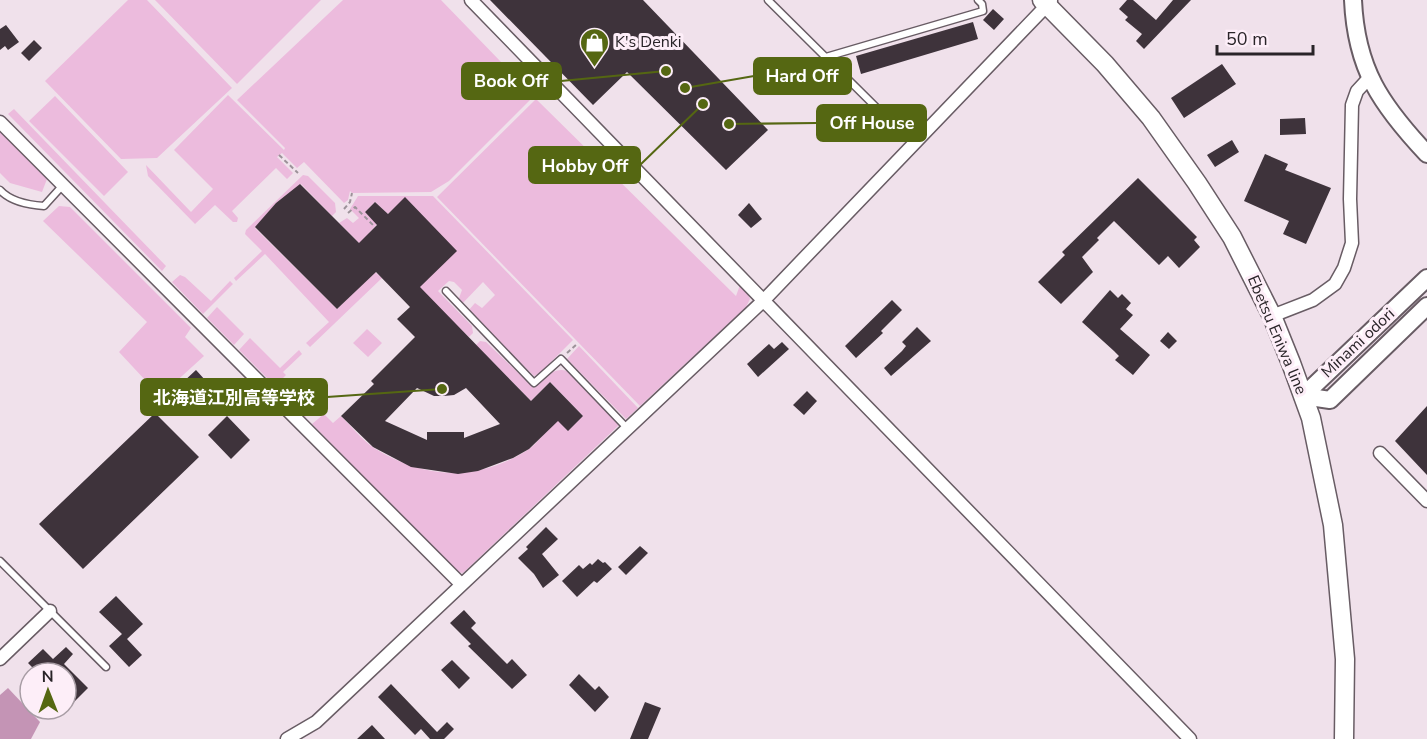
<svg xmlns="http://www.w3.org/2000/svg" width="1427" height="739" font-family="'Nunito Sans','Noto Sans JP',sans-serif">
<rect width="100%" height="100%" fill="#f0e1eb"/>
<path fill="#ecbbdd" d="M128,0H147L232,88L157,158L121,159L45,81Z
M155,0H321L237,84Z
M343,0H441L534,96L449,181L431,192L352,193L350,191L348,200L344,203L304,162L297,168L282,153L277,157L293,173L287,179L276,168L232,211L238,218L237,222H233L215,205L195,224L148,176L146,165L191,212L213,189L174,150L228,95L284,150L285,148L237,100Z
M55,96L128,172L104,196L29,121Z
M536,99L736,296L740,285L747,292L750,299L746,307L640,406L437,197Z
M14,109L166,266L162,271L8,114Z
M0,131L47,179L42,192L10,183L0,173Z
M303,175L308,176L335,203L336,212L332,216L301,184L276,203L255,228L337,309L375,272L382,278L310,347L306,343L329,322L265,254L236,281L234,278L262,251L245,234L246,230Z
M358,196H433L573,340L540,373L534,376L468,311L475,303L482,308L495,295L483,282L461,305L459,298L462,290L454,282L449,281L438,291L472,326L473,333L469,337L418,289L405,198L388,214L375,202L365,212L377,224L369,233L383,267L339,223L347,218L353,223L359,218L350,209Z
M59,206L70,207L191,328L185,337L204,356L160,396L119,352L147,322L43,221Z
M180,275L185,277L211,301L230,281L233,284L203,314L172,282Z
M217,307L244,334L234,345L207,318Z
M367,329L382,343L368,357L353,343Z
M250,338L280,368L299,350L302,354L283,372L286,375L275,386L239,350Z
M480,341L486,342L534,388C543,380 553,366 567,371L619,425L463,573L457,572L312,424L324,414L333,423L341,416C351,426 362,440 374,448C424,479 476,482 526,451C538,444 545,430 556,422C562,417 575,417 583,416L550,382L531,401L476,345Z
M579,346L638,408L626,419L567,359Z
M310,386L323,399L305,417L292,404Z"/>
<path fill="#c494b5" d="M8,688L40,722L31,739H0V695Z"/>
<path fill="#3e333b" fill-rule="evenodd" d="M490,0H643L768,130L726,170L627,72L593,105Z
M1127,0H1133L1156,20L1173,0H1191L1144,49L1136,41L1142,34L1125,20L1128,17L1119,9Z
M993,9L1004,19L994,30L983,20Z
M973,22L978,39L861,74L856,56Z
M6,25L19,42L8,50L5,46L0,50V29Z
M34,40L42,48L29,61L21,53Z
M1222,64L1236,84L1184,118L1171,98Z
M1305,118L1306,134L1280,135V119Z
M1232,140L1239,152L1215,167L1207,155Z
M1265,154L1288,164L1285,170L1331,188L1306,244L1283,234L1289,221L1244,201Z
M1138,178L1197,237L1194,240L1200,247L1179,268L1168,256L1159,265L1114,221L1097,238L1099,240L1082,257L1093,272L1061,304L1038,282L1065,255L1062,252Z
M300,184L359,243L377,225L365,212L375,202L388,214L405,197L457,251L420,287L531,401L550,382L583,416L568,431L558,421L529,449L513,458L478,471L458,474L411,467L373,447L341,416L374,384L371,381L415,337L397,319L410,307L376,272L337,309L255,227L276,203ZM417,388L434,396H444L454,395L466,388L500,424L464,438V432H427V440L385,421Z
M749,203L762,219L751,228L738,215Z
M1110,290L1118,298L1122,294L1131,303L1126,309L1133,315L1120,329L1150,355L1133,375L1115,360L1119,356L1114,351L1082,322Z
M892,300L902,310L881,331L883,333L856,358L845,346Z
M917,327L931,341L891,376L884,368L902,351L906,346L902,342Z
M1168,332L1177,341L1169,349L1160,341Z
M782,342L789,349L758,377L747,364L769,344L774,349Z
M196,370L206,381L178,407L168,396Z
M807,391L817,401L804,415L793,405Z
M1427,406V475L1395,441Z
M155,413L199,457L83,569L39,524Z
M227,416L250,440L231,459L208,435Z
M546,527L558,539L542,554L559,575L543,588L534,574L518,558L528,549L526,547Z
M640,546L648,553L626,575L618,567Z
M598,559L603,563L605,562L612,569L597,583L594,581L577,597L562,581L579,565L583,569L590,563L592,565Z
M116,596L143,624L127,639L142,655L129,667L109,646L122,634L99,612Z
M464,610L476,623L471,628L507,664L512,659L527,675L512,689L468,646L471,644L450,623Z
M66,647L73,654L64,664L88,688L66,710V673H38L28,663L43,649L53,659Z
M452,660L470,678L459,689L441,670Z
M579,674L595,690L599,686L609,697L595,712L569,685Z
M391,684L437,732L447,722L454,729L444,739H430L421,729L415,735L378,697Z
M645,702L661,708L648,739H630Z
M372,725L385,739H357Z"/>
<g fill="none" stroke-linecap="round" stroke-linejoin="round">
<defs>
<path id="lane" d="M768,0L895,126
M826,57L983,11L982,4L978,0
M0,190C10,201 29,205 44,206L63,185
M446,291L534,383L561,359L627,428
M0,561L106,667"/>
<path id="street" d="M471,0L1190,739
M0,122L461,584
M1272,316L1313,300L1335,284L1344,268L1352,243L1350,199L1352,105L1357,91L1369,78
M1380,453L1427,501
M0,659L50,611
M287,739L316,722L763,301L1051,1"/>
<path id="secondary" d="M1353,0C1356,69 1381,105 1427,154
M1303,396L1427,278
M1303,396L1330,400L1427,306"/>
<path id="primary" d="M1042,0L1105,64L1151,118L1197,183L1232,237L1272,316L1291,363L1311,418L1333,525L1345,659L1344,739"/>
</defs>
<use href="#lane" stroke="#685c64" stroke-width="9"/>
<use href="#street" stroke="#685c64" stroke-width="15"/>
<use href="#secondary" stroke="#685c64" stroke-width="20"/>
<use href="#primary" stroke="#685c64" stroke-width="21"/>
<path stroke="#9c9299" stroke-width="2" stroke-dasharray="4.5 3" stroke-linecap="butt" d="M279,155L298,173
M344,209L350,202L352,193
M348,213L355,207L375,227
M567,353L578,343"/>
<use href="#lane" stroke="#fff" stroke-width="6"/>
<use href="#street" stroke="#fff" stroke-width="12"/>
<use href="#secondary" stroke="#fff" stroke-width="16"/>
<use href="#primary" stroke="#fff" stroke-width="18"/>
</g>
<defs>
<symbol id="shop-pin" viewBox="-11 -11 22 30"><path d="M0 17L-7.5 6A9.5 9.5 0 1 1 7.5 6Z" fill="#556712" stroke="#fdeef8"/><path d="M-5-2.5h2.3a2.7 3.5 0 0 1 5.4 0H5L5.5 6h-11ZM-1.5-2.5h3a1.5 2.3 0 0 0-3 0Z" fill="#fff"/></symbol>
</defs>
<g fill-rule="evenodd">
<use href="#shop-pin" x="578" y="26" width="33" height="45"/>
</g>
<g text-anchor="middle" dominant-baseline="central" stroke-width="6" stroke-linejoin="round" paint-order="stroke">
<g font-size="16" fill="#292428" stroke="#fdeef8" text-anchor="start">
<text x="615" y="42">K's Denki</text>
</g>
<g font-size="16" fill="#292428" stroke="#fdeef8">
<text transform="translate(1277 335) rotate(67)">Ebetsu Eniwa line</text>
<text transform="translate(1358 343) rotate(-43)">Minami odori</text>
</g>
</g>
<path fill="none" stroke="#556712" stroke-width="2" d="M685 88L754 76M666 71L561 81M729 124L817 123M703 104L640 165M442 389L327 397"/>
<g fill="#556712" stroke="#fdeef8" stroke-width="2">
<circle cx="685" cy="88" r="6"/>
<circle cx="666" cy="71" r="6"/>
<circle cx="729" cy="124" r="6"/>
<circle cx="703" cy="104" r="6"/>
<circle cx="442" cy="389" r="6"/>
</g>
<g fill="#556712" stroke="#556712" stroke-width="2">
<rect x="754" y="58" width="97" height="36" rx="6"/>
<rect x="462" y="63" width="99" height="36" rx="6"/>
<rect x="817" y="105" width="109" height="36" rx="6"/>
<rect x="529" y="147" width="111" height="36" rx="6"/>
<rect x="141" y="379" width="186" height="36" rx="6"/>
</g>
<g font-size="18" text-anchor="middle" font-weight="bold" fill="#fff">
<text x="802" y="82">Hard Off</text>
<text x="511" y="87">Book Off</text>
<text x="872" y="129">Off House</text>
<text x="585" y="172">Hobby Off</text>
<text x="234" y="404">北海道江別高等学校</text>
</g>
<g transform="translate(48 691) rotate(359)"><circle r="28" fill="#fdeef8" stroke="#a89da5" stroke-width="1.5"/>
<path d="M0-4.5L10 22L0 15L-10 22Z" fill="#556712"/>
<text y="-9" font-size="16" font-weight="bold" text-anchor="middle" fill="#292428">N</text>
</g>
<path d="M1217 45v9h96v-9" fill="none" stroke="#292428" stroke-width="3"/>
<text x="1226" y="45" font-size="18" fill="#292428" stroke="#fdeef8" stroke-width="4.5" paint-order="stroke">50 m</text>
</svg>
